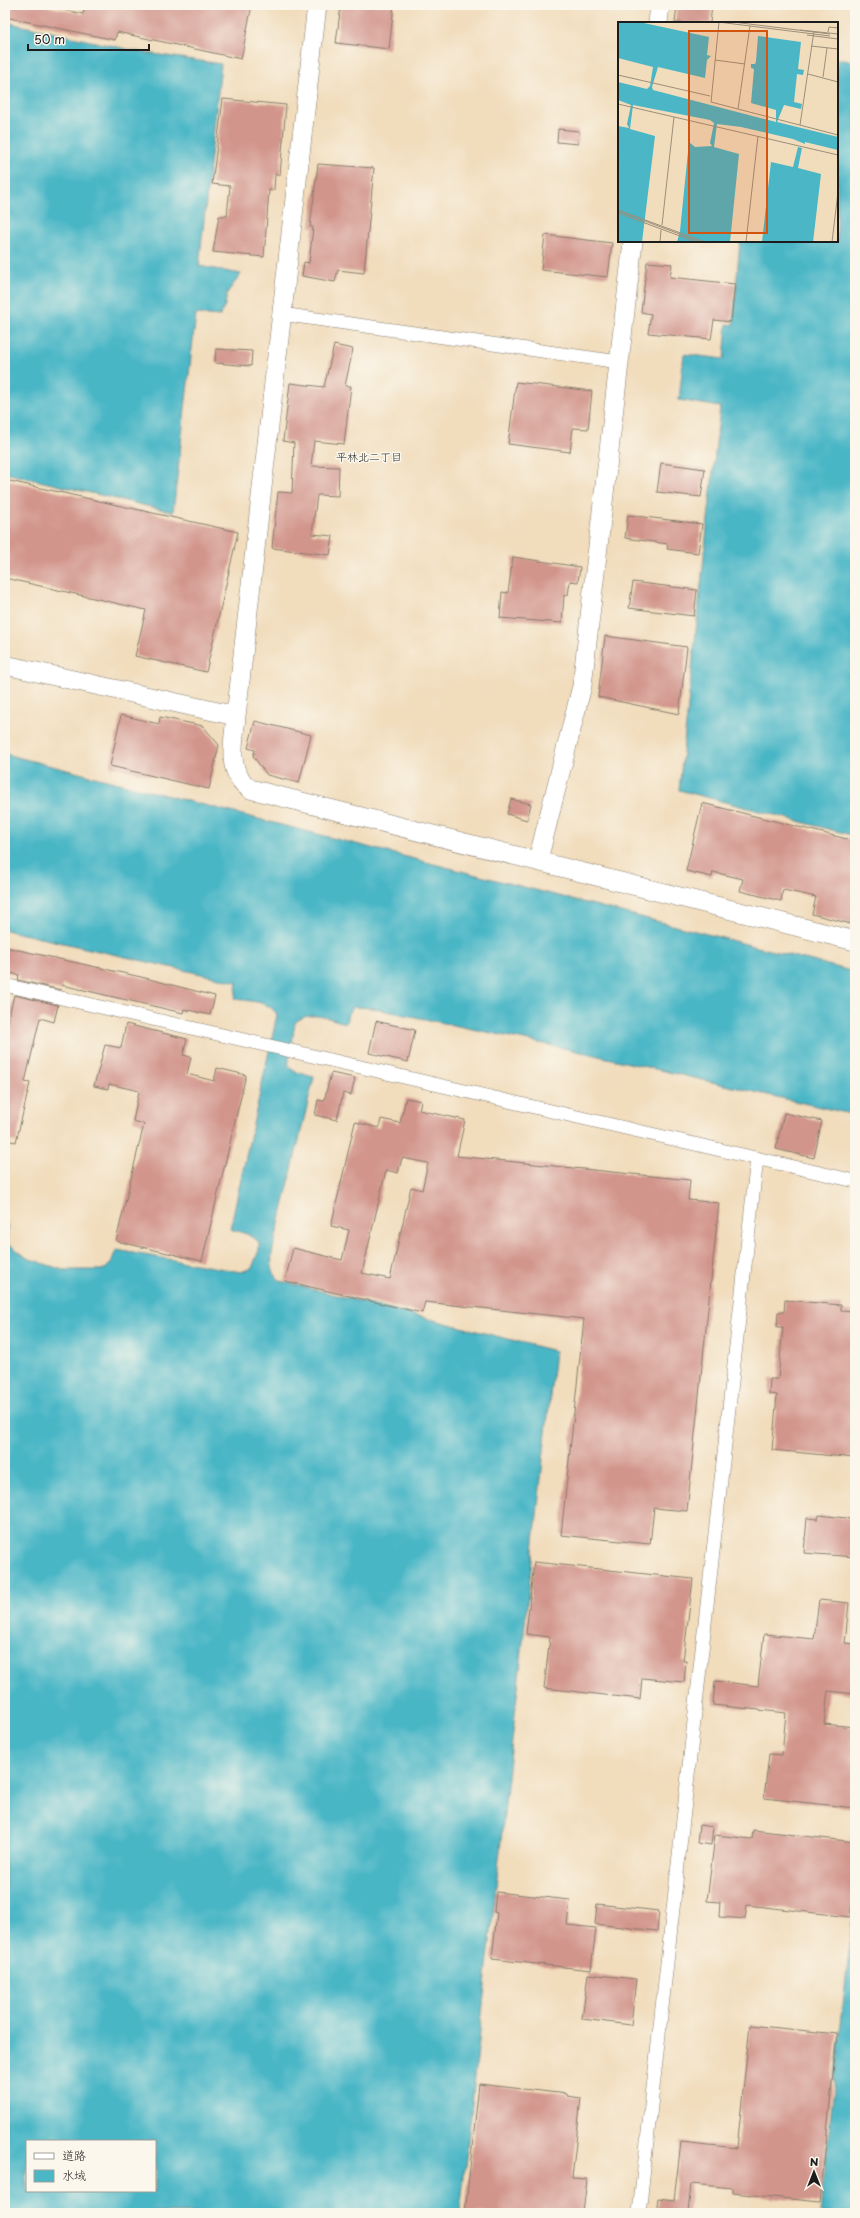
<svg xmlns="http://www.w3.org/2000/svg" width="860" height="2218" font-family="'Playpen Sans','Klee One',sans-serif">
<rect width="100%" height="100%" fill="#fbf7ec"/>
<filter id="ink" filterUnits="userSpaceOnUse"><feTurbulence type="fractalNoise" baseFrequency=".025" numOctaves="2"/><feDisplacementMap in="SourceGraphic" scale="8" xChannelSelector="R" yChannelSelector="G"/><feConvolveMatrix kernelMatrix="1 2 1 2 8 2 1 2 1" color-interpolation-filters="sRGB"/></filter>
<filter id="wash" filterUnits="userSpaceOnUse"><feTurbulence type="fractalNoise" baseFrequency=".012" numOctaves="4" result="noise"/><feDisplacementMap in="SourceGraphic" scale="16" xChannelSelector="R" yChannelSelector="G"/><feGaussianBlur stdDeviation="0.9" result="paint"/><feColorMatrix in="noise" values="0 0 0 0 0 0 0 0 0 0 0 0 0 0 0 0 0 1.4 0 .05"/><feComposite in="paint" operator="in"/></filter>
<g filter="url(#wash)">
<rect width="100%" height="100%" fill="#f1dcbb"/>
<path fill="#4ab6c6" stroke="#336971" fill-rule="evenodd" d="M5,22L140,52L221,64L199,266L241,274L227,293L225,305L220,316L196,314L173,512L5,473Z
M837,59L855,62V836L679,790L720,407L679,400L684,354L724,359L727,324L733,325L740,241H837Z
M5,754L855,972V1115L577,1051L372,1008L353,1007L348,1013L346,1023C329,1019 309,1009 295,1023L288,1066L294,1071L314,1077L272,1253C271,1265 271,1273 281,1281L555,1351L460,2213H5V1225H7L8,1243L27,1258L63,1270H104L111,1263L116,1250L241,1272L252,1268L259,1250V1242L247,1234L230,1229L277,1015C271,1001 248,1001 235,999L237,982L5,930ZM27,2141H155V2191H27Z
M855,1898V2213H820Z"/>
<g id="blocks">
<path fill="#d2958c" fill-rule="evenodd" d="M5,5H42L83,14L85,5H252L241,59L117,32L115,40L5,17Z
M341,5H394L389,49L336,43Z
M677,5H712L710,23H675Z
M223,99L286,105L280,175L275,174L274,190H269L264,257L213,252L219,216H227L230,186L212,184Z
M558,129L579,131L578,144L557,142Z
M318,164L374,168L364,273L338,270L335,282L302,276L304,262L309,263L313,227H310Z
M545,235L612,243L608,277L541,270Z
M647,262L672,264L670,277L735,284L731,322L714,320L711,339L648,333L651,314L641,312Z
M334,345L353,349L345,386H351L344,444L314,441L311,466L339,467L338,496L317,495L312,534L333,536L330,555L272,548L278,492L292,493L294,443L283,441L290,383L324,387Z
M216,349L252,351L251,366L215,363Z
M516,382L592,391L588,429L573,428L570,452L508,444Z
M661,463L705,469L701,497L657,492Z
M5,480L238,532L206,672L135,656L146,610L5,578Z
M628,515L702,524L698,553L667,549L668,544L625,538Z
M513,557L580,567L578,582L570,581L568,595H564L562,623L500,618L502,592L508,593Z
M633,582L697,590L694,616L629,608Z
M605,636L687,647L679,714L598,697Z
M121,715L159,724L160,717L203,726L219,745L209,789L110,766Z
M255,721L311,735L299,783L267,775L253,756L255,750L248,748Z
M511,799L531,804L527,820L507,814Z
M702,803L855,841V925L812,914L816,897L783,890L781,901L740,891L743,879L713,872L712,877L686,871Z
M5,947L141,977L215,996L210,1015L184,1009L183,1013L62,985L61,990L18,980L19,975L5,972Z
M14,995L58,1005L54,1022L40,1018L25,1082L30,1083L16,1142L5,1140V1034Z
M376,1021L415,1030L408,1062L369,1053Z
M126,1024L187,1039L183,1055L191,1057L187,1074L214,1081L217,1068L246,1075L202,1261L116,1241L144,1124L133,1121L139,1091L109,1084L108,1089L94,1086L105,1045L121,1048Z
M331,1073L355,1078L351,1095L343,1093L337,1120L315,1115L318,1100L324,1101Z
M406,1098L421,1101L419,1110L465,1120L457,1156L690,1180L688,1200L719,1203L687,1511L654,1508L650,1544L561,1535L584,1319L425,1302L422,1313L285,1281L293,1248L342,1260L349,1230L331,1226L355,1122L379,1128L381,1119L400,1123ZM402,1158L428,1163L422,1190L411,1187L390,1279L362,1273L386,1170L398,1173Z
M784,1113L822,1121L814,1158L776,1149Z
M785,1300L841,1305V1311L855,1312V1458L772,1450L777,1395L769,1394L770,1379H778L783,1327H777L778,1312H784Z
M819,1515L855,1519V1557L804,1553L807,1518L818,1519Z
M534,1562L693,1579L683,1661H686L684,1682L642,1678L640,1699L544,1688L550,1637L526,1634Z
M819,1600L849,1603L845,1643L855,1644V1694L828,1691L824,1724L855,1727V1808L764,1798L769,1754L782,1755L786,1713L713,1705L715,1681L758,1686L764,1634L814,1639Z
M699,1825L713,1827L711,1845L697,1843Z
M753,1830L855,1842V1874L850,1917L747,1905L745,1919L719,1917L720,1902L707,1901L715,1835L752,1839Z
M496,1892L570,1900L567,1925L596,1928L591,1970L492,1959L497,1913L494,1912Z
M597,1904L659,1911L657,1931L595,1924Z
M588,1974L636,1979L631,2025L582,2019Z
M750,2025L837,2034L820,2202L733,2193V2188L691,2184L688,2213H656L658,2198L674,2200L681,2142L737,2148Z
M479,2084L567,2094V2096L581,2098L572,2178L587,2179L583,2213H465Z"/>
</g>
</g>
<g filter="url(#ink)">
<use href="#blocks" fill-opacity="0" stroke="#867c6c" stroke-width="1"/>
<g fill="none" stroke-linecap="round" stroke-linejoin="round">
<defs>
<path id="street" d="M281,314L619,362
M5,985L855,1181
M639,2213L757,1158"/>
<path id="secondary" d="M317,5L236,716C234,743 225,771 250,789L855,941
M658,23L660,5
M5,665L236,716
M538,860L582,686L633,241"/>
</defs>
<use href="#street" stroke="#867c6c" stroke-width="14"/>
<use href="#secondary" stroke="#867c6c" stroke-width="20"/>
<use href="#street" stroke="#fff" stroke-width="13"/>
<use href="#secondary" stroke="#fff" stroke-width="19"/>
</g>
</g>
<g text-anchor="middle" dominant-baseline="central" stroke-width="3" stroke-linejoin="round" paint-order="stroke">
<g font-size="11" fill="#1c1c1c" stroke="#fbf7ec">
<text x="369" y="456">平林北二丁目</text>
</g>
</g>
<g transform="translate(618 22)">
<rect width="220" height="220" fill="#f1dcbb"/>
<path d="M0,0H21L91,15L89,33L93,34L89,38L87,56L40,45L34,65L35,68L158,100V88L133,81L136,47L133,46V42H137L138,39L140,14L183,20L180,47L186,48L185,53L179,52L176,80L184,82L183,87L166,83L159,100L220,115V128L187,120V122L175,117L123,105L99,102L96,125L121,132L112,220H59L62,209L71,120L77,125L94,124L92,121L96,101L92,98L15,83L12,107L37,114L24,220H0V104L11,106L9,102L13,83L0,78V60L29,67L32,64L35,45L0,36ZM180,125L184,126L180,146L203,152L195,220H144L153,140L175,145Z" fill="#4ab6c6"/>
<path fill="none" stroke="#9c8f7b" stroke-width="1" d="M100,0L212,14M101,0L93,80L220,113M115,0L212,12M182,8L220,12M210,10L211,5L220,6M189,13L220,17M193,24L220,27M97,38L127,42M190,52L220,60M0,53L92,74M205,55L209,26M0,82L220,133M120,87L132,4M182,103L196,9M0,188L87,220M0,189L83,220M0,191L78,220M44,203L56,95M42,220L43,208M128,220L140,114M214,220L220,170"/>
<path fill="#d4530e" fill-opacity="0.15" stroke="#d4530e" stroke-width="2" d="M71,9H149V211H71Z"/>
<rect width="220" height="220" fill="none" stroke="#1c1c1c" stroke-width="2"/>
</g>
<rect width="860" height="2218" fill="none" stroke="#fbf7ec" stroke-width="20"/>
<rect x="26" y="2140" width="130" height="52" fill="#fbf7ec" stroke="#a29f99"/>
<rect x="34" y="2153" width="20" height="6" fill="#ffffff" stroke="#a29f99"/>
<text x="62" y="2160" font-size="12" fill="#1c1c1c">道路</text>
<rect x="34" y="2170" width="20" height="12" fill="#4ab6c6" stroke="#a29f99"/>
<text x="62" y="2180" font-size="12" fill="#1c1c1c">水域</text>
<g transform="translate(814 2172)" stroke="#fbf7ec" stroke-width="3" paint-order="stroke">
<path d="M0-3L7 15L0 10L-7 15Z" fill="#1c1c1c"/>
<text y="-6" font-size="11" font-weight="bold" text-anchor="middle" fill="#1c1c1c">N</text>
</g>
<path d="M28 44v6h121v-6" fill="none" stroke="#1c1c1c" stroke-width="2"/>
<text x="34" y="44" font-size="12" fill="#1c1c1c" stroke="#fbf7ec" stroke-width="3" paint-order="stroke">50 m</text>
</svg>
